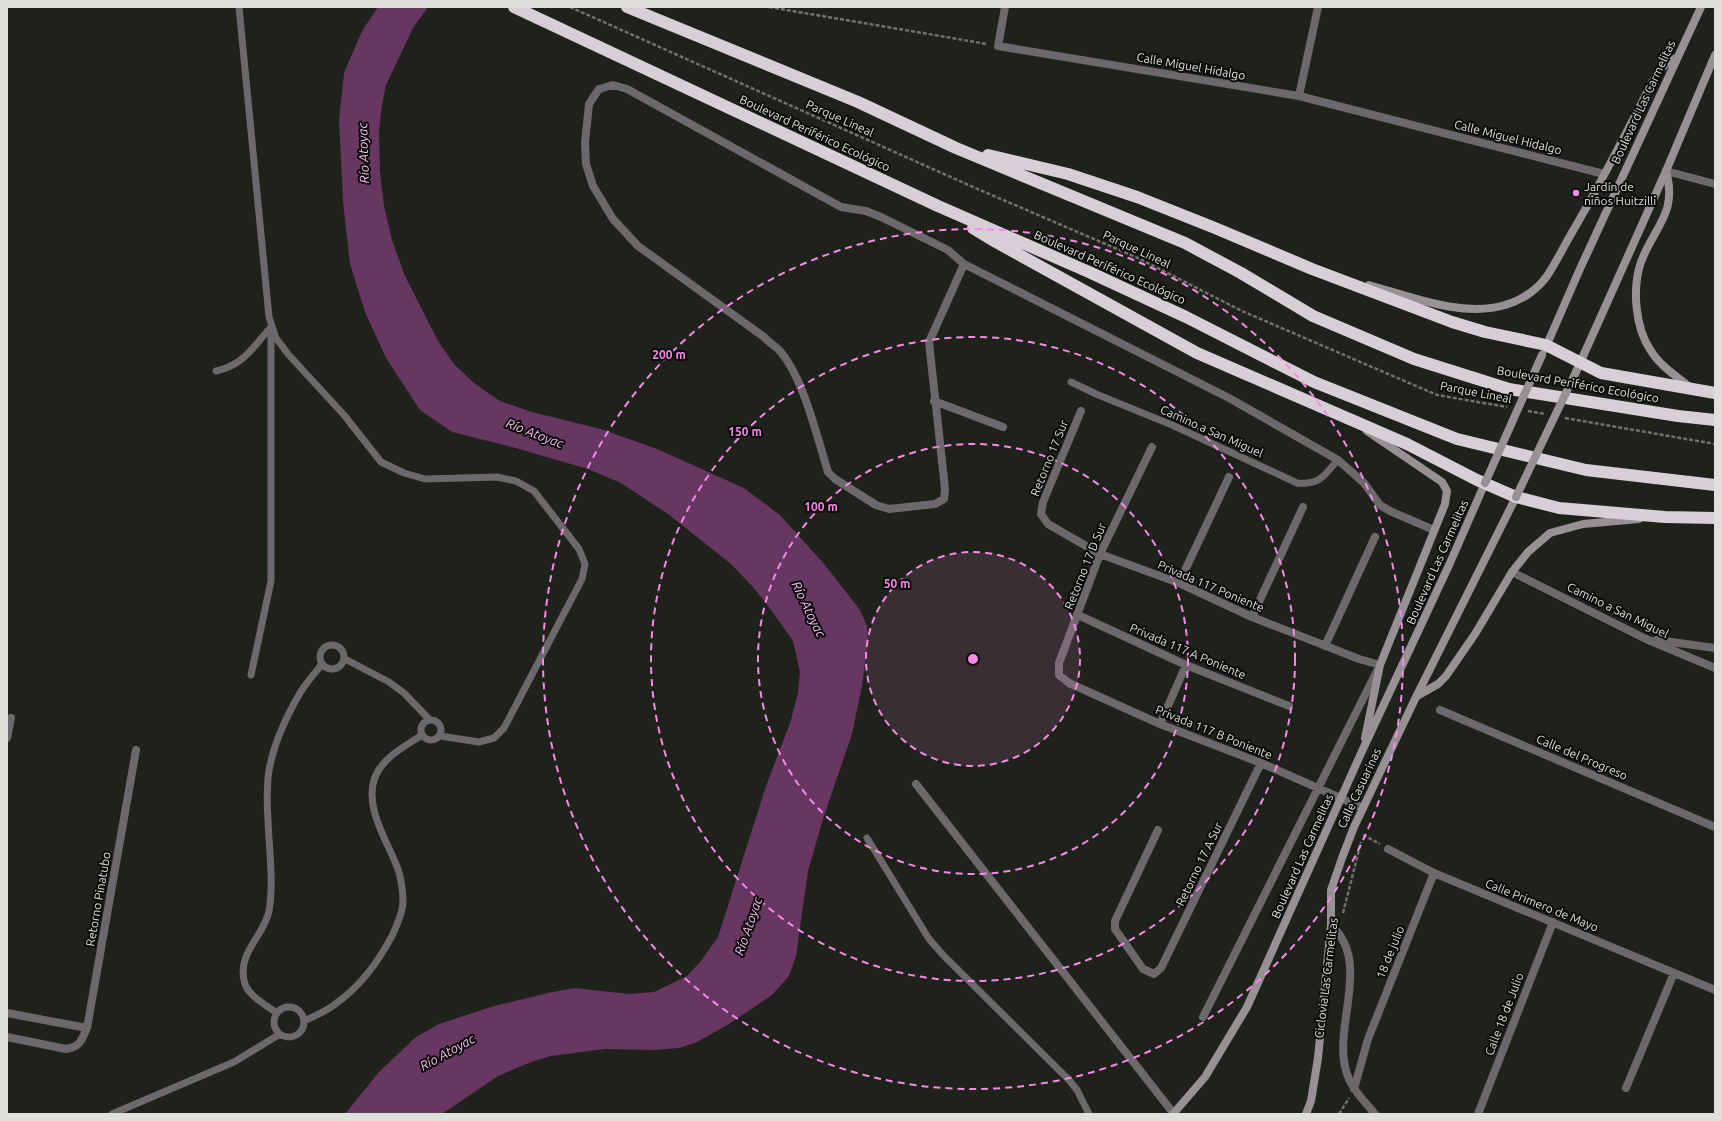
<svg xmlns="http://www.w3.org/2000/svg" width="1722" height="1121" font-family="Ubuntu,sans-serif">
<rect width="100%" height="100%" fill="#1e221b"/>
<path fill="#673661" d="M378,7H428L413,28L386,85L382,105L379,131L380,172L384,206L392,240L405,276L438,341L454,364L474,383L500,401L532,412L601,429L657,449L744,488L780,515L825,565L860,610L867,626L868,640L862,686L852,734L823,819L808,871L796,956L789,976L772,995L729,1024L697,1042L679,1048L654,1050L605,1049L551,1056L531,1062L498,1076L442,1114H345L379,1072L416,1037L439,1024L494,1006L548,993L574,988L629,994L654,992L687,976L701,961L718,937L766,786L790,723L798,693L800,672L793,641L769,607L752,586L731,564L668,514L621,483L588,469L512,447L452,432L420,410L386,358L365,312L350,264L343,201L339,120L344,73L362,31Z"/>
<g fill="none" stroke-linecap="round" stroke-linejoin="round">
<path stroke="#6f736c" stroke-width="2.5" stroke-dasharray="4 2" stroke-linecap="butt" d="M570,7L973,187L1138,258L1242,311L1437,395L1507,407
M769,7L987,44
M1528,411L1545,414
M1565,418L1715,444
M1363,835L1380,844
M1343,913L1361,842
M1339,1114L1349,1098"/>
<path stroke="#6c686b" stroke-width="7" d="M239,7L269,317L276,338L288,354L344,415L381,462L404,473L425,479L497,477L516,481L534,491L579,549L585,564L582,579L504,728L494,738L479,742L440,736
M216,371C244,365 253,347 271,327
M1071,382L1096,394L1172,425L1297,483C1321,485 1323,476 1338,460
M320 657a12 12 0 1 1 24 0a12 12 0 1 1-24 0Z
M345,659L389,682L404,693L429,719
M251,675L271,581V332
M421 730a10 10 0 1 1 20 0a10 10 0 1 1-20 0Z
M867,838L929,939L944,956L1069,1080L1077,1090L1089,1114
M274 1022a15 15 0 1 1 30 0a15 15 0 1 1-30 0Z
M277,1013C266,1005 246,995 244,980C238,952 264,936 269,911C274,882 269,850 268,820C267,806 267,791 268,778C271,750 286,717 300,693C306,683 315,673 322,664
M304,1021C314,1016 325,1012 334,1005C360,987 378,963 393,934C397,924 403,913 403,902C403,892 401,879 398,869C388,842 365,810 374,780C381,758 404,747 422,735
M112,1114L234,1062L280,1034"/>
<path stroke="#6c686b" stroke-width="8" d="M1005,7L998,46L1299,96L1604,174
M1299,96L1318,7
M1666,171L1715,184
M964,264L929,342L945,489L944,499L935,504L889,509L876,505L835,479L828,472C817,437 803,375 778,349C773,345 768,341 764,337L638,246L613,219L593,186L586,164L585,143L589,104L599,89L613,85L627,89L841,207L866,211L881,217L948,250L964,264L1229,398L1338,460L1364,483L1380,505L1390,511L1434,530
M934,401L1003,427
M1081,411L1043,502L1041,514L1048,524L1100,554L1179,583L1252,617L1359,659L1380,665L1203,1017
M1152,447L1100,554L1059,663V675L1069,683L1160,724L1261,763L1363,808
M1512,572L1646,639L1715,668
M1179,583L1229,477
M1078,615L1186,665L1289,706
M1252,617L1303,507
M1657,640L1715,648
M1325,646L1375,537
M1440,710L1715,827
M1160,724L1186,665
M7,738L11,718
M916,784L1174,1114
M1158,830L1115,921V929L1143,969L1154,974L1161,968L1261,763
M1388,849L1434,873L1715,990
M1331,925C1373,963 1331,1028 1347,1074C1352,1089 1365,1102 1375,1114
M7,1013L87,1028
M7,1037L66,1049C81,1046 81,1041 87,1028L136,750
M1626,1088L1674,973
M1354,1089L1368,1039L1434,873
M1478,1114L1553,922"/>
<path stroke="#979196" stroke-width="8" d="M1666,171C1678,213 1654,227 1641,262C1632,288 1635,328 1651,351C1660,366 1678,377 1691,388
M1369,285C1409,296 1463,318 1505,305C1521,301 1538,289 1547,276C1557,261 1565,244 1574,229C1604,178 1630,125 1657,73L1667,63L1676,58
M1545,349L1579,271L1701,7
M1576,372L1666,171L1715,55
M1417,696L1438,684L1446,676L1475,634L1512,572L1528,552L1550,533L1583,524L1639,519
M1365,738L1380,665L1445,504L1447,491L1442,482L1367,431
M1173,1114L1205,1077L1247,1007L1363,749L1450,563L1485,483
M1306,1114L1311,1101L1318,1058L1331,925V890L1342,858L1354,827L1415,699L1516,497"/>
<path stroke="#d7ced6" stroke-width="12" d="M514,7L938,206L1089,272L1186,317L1314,382L1457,439L1586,470L1715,485
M627,7L858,102L956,148L1185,243L1241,273L1313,316L1414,359L1509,389L1678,416L1715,420
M988,155L1068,174L1137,197L1215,228L1312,269L1452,322L1485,332L1546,345L1601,373L1715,393
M973,228L996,242L1197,353L1407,444L1477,480L1516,497L1559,508L1665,517L1715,518"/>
<path stroke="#979196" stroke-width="8" d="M1485,483L1542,355
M1516,497L1576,372"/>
</g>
<circle cx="973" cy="659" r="107" fill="#f888ea" fill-opacity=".12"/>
<g fill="none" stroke="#f888ea" stroke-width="2" stroke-dasharray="7 5">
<circle cx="973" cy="659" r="107"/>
<circle cx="973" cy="659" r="215"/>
<circle cx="973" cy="659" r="322"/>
<circle cx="973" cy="659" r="430"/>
</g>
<circle fill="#f888ea" stroke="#090b08" stroke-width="1.5" cx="1576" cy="193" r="4"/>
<g text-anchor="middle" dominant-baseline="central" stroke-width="4" stroke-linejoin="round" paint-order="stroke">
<g font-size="12" fill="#dde0db" stroke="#090b08">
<text transform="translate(1191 66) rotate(10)">Calle Miguel Hidalgo</text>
<text transform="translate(1643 102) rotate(-65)">Boulevard Las Carmelitas</text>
<text transform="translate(840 118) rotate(24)">Parque Lineal</text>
<text transform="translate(815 133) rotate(25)">Boulevard Periférico Ecológico</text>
<text transform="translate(1508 137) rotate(14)">Calle Miguel Hidalgo</text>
<text transform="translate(1137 249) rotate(25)">Parque Lineal</text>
<text transform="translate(1110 267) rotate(24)">Boulevard Periférico Ecológico</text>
<text transform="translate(1578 384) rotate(10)">Boulevard Periférico Ecológico</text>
<text transform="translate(1476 392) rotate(11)">Parque Lineal</text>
<text transform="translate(1212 431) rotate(24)">Camino a San Miguel</text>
<text transform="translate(1049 458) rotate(-68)">Retorno 17 Sur</text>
<text transform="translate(1437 562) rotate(-66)">Boulevard Las Carmelitas</text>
<text transform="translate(1085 566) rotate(-68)">Retorno 17 D Sur</text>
<text transform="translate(1211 586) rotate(23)">Privada 117 Poniente</text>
<text transform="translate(1618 610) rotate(26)">Camino a San Miguel</text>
<text transform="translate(1188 651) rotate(23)">Privada 117 A Poniente</text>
<text transform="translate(1214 732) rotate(22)">Privada 117 B Poniente</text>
<text transform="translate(1582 757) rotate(23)">Calle del Progreso</text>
<text transform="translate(1359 788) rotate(-65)">Calle Casuarinas</text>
<text transform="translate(1302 856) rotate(-66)">Boulevard Las Carmelitas</text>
<text transform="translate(1199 864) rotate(-64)">Retorno 17 A Sur</text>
<text transform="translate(98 899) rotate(-80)">Retorno Pinatubo</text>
<text transform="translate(1542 905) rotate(22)">Calle Primero de Mayo</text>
<text transform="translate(1390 952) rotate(-68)">18 de julio</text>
<text transform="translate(1326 978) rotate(-83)">Ciclovia Las Carmelitas</text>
<text transform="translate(1504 1014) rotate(-69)">Calle 18 de Julio</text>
</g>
<g font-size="12" fill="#dde0db" stroke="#090b08" text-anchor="start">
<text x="1584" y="186">Jardín de<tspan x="1584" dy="14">niños Huitzilli</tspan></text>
</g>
<g font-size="13" font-style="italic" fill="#fbbdf1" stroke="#090b08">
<text transform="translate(363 153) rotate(-92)">Río Atoyac</text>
<text transform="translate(535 433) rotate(21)">Río Atoyac</text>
<text transform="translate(809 609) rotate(64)">Río Atoyac</text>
<text transform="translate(748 926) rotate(-71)">Río Atoyac</text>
<text transform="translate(447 1052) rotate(-29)">Río Atoyac</text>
</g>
</g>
<circle cx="973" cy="659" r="6" fill="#f888ea" stroke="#090b08" stroke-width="2"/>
<g font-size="12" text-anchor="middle" font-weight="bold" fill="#f888ea" stroke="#090b08" stroke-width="4" stroke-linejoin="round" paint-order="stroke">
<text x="669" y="359">200 m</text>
<text x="745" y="436">150 m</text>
<text x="821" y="511">100 m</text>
<text x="897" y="588">50 m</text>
</g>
<rect width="1722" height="1121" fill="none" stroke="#dde0db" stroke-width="16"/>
</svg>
